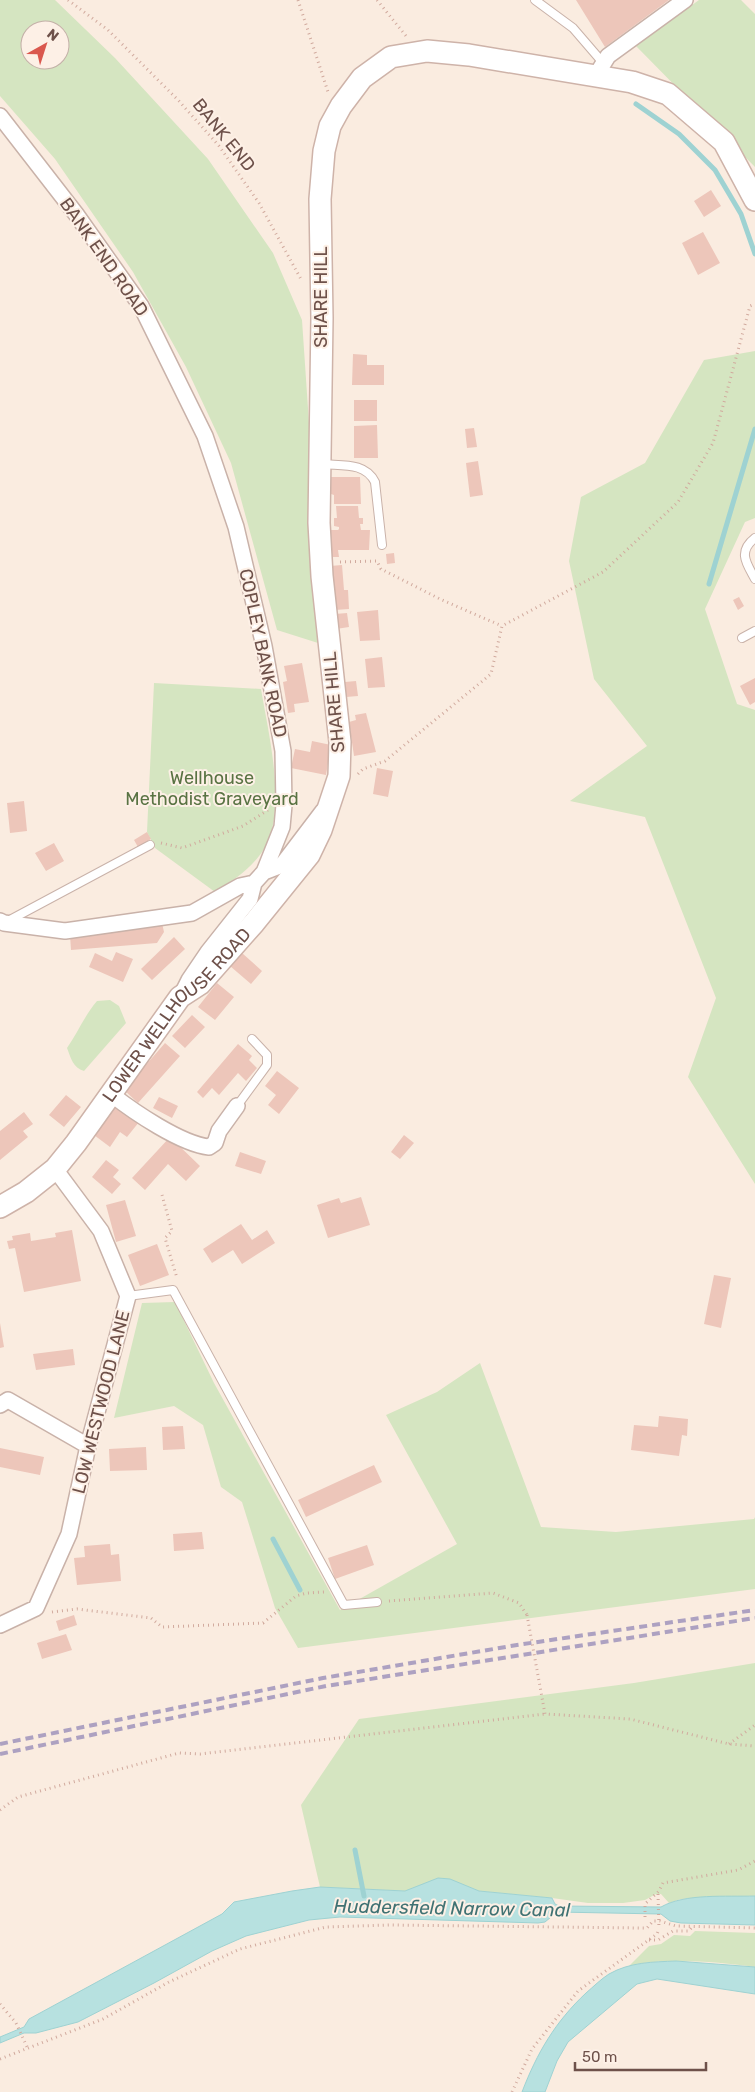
<svg xmlns="http://www.w3.org/2000/svg" width="755" height="2092" font-family="Rubik,sans-serif">
<rect width="100%" height="100%" fill="#faece0"/>
<path fill="#d5e5c1" fill-rule="evenodd" d="M0,0H55L115,58L208,159L273,253L302,320L310,438L318,643L277,630L231,463L186,367L133,272L55,159L0,96ZM30,30H60V60H30Z
M699,0H741L755,14V167L636,46Z
M755,351V518L745,522L705,609L737,704L755,710V1184L688,1077L716,998L645,817L570,801L647,746L594,679L569,561L581,497L645,463L704,360Z
M154,683L261,689C268,732 288,810 264,849C252,868 234,880 215,892L155,848L147,832Z
M110,1000L119,1006L126,1023L84,1071C73,1068 71,1058 67,1048C78,1032 85,1015 97,1001Z
M175,1302L214,1383L340,1610L457,1544L386,1415L437,1392L480,1363L541,1527L616,1532L754,1519L755,1517V1589L298,1648L275,1608L242,1502L221,1487L203,1425L174,1406L114,1418L142,1303Z
M755,1663V1896L681,1899L669,1903L661,1894H656L645,1900L623,1903H588L552,1898L479,1891L465,1886L405,1891L320,1887L301,1805L359,1719L634,1683Z
M695,1931L755,1933V1967C718,1962 665,1957 629,1966L649,1946L661,1944L674,1935L690,1936Z"/>
<path fill="#b7e1e0" stroke="#9ed2d2" d="M438,1878L450,1879L479,1891L552,1898L555,1904L559,1906L661,1907C685,1893 727,1897 755,1896V1925L681,1923L670,1921L661,1914L557,1912L545,1922L538,1923L340,1917L309,1920L246,1936L212,1951L154,1983L78,2022L36,2033H24L0,2043V2037L24,2027L29,2019L222,1914L234,1902L292,1891L320,1887L405,1891Z
M676,1961L755,1967V1994L657,1979L637,1984L568,2042L557,2061L545,2092H522C537,2053 555,2022 586,1993C593,1987 601,1979 609,1974C630,1962 653,1962 676,1961Z"/>
<g fill="none" stroke-linecap="round" stroke-linejoin="round">
<path stroke="#9ed2d2" stroke-width="5" d="M636,104L679,134L715,170L741,214L755,254
M709,584L755,429
M273,1539L300,1590
M355,1850L364,1896"/>
</g>
<path fill="#edc6ba" d="M576,0H669L605,47Z
M711,190L721,206L704,217L694,201Z
M703,232L720,263L698,275L682,243Z
M353,354L367,355V365H384V385H352Z
M354,400H377V421H354Z
M377,425L378,458H354V426Z
M474,428L477,447L467,448L465,429Z
M478,461L483,495L470,497L466,463Z
M331,477H360L361,504H334V495L331,494Z
M336,506H358L359,518H363V524H360L361,530H370L369,550H338L339,557H329L330,530H338L339,529V527L334,526V518H337Z
M394,553L395,563L387,564L386,554Z
M342,565L344,590H348L349,609L335,610L334,591H331L330,566Z
M739,597L744,606L738,610L733,600Z
M378,610L380,640L360,641L357,612Z
M347,613L349,627L336,629L335,614Z
M382,657L385,687L368,688L365,659Z
M302,663L309,702L294,704L295,712L288,713L283,682L287,681L284,666Z
M755,678V702L750,705L740,686Z
M356,681L358,696L346,697L345,682Z
M366,713L376,752L354,756L349,722L356,720L355,715Z
M312,741L331,745L326,775L291,768L295,749L310,752Z
M377,768L393,771L388,797L373,794Z
M24,801L27,831L10,833L7,803Z
M147,832L151,839L138,847L134,840Z
M54,843L64,861L46,871L35,853Z
M162,923L164,932L157,943L71,950L70,935Z
M174,937L185,949L152,980L141,969Z
M116,952L133,959L123,982L89,967L95,953L112,961Z
M242,953L262,971L251,984L230,966Z
M217,983L234,997L215,1020L198,1007Z
M192,1015L205,1027L185,1048L172,1036Z
M165,1043L180,1056L138,1103L124,1090Z
M238,1044L252,1056L249,1060L257,1068L246,1081L238,1073L219,1095L212,1088L203,1098L197,1092Z
M277,1071L299,1088L279,1114L268,1105L276,1095L265,1086Z
M66,1095L81,1107L64,1127L49,1115Z
M159,1097L178,1106L172,1118L153,1108Z
M116,1105L139,1122L127,1137L120,1132L110,1147L94,1135Z
M24,1112L33,1124L23,1131L28,1137L0,1160V1131Z
M404,1135L414,1143L400,1159L391,1152Z
M170,1137L200,1166L186,1181L168,1164L145,1190L132,1178Z
M240,1152L266,1161L261,1174L235,1166Z
M106,1160L119,1170L113,1177L121,1184L112,1194L92,1177Z
M361,1197L370,1225L328,1238L317,1205L339,1198L341,1203Z
M125,1200L136,1236L116,1242L106,1205Z
M241,1224L252,1240L267,1230L275,1243L242,1264L233,1250L212,1263L203,1249Z
M72,1230L81,1281L24,1292L15,1248L9,1249L7,1241L13,1240L12,1236L30,1233L31,1241L56,1237L55,1233Z
M157,1244L169,1275L140,1286L128,1255Z
M714,1275L731,1278L721,1328L704,1324Z
M0,1323L4,1347L0,1348Z
M73,1349L75,1365L36,1370L33,1354Z
M659,1416L688,1419L687,1436L682,1435L679,1456L631,1450L634,1425L658,1427Z
M183,1426L185,1449L163,1450L162,1427Z
M146,1447L147,1470L110,1471L109,1449Z
M0,1448L44,1457L40,1475L0,1467Z
M374,1465L382,1482L306,1517L298,1500Z
M202,1532L204,1549L174,1551L173,1534Z
M110,1544L111,1555L119,1554L121,1581L77,1585L74,1558L85,1557L84,1546Z
M367,1545L374,1565L335,1579L328,1558Z
M74,1615L77,1625L59,1631L56,1621Z
M66,1634L72,1650L42,1659L37,1643Z"/>
<g fill="none" stroke-linecap="round" stroke-linejoin="round">
<defs>
<path id="lane" d="M535,0L573,28L604,64
M322,464C342,466 365,462 375,482L382,545
M755,538C737,552 747,564 755,579
M742,638L755,631
M8,921L150,845
M237,1106L267,1065V1055L252,1039
M128,1296L173,1290L344,1605L377,1602"/>
<path id="street" d="M595,77L608,56L685,0
M0,116L76,214L141,306L205,436L236,527L264,646L283,751L284,805L282,827L264,872
M0,921L4,923L65,931L192,913L240,886L254,883
M181,996L189,980L208,952L250,899L254,883L264,872L282,865L323,811
M111,1094C134,1112 181,1144 209,1147L215,1143L219,1131L237,1106
M0,1405L8,1400L88,1446
M0,1625L36,1608L69,1534L88,1446L128,1296L101,1231L55,1169"/>
<g id="secondary">
<path id="s1" d="M0,1207L26,1192L55,1169L76,1143L180,997L200,984L254,923L309,855L321,830L339,776L340,742L322,576L319,523L322,318L320,199L324,151L330,126L341,106L362,78L391,57L427,51L469,55L632,82L668,94L724,142L755,200"/>
</g>
</defs>
<use href="#lane" stroke="#c9b2a9" stroke-width="10"/>
<use href="#street" stroke="#c9b2a9" stroke-width="18"/>
<use href="#secondary" stroke="#ceb3a9" stroke-width="24"/>
<path stroke="#d1aa9e" stroke-width="3" stroke-dasharray="1 4" stroke-linecap="butt" d="M68,0L108,30L179,101L219,146L259,203L302,281
M298,0L328,92
M377,0L406,36
M340,562L377,561L381,569L440,599L502,626
M358,774L363,769L385,761L491,674L502,626L603,572L678,502L713,443L750,306L755,304
M161,843L182,848L243,826L268,810
M162,1195L172,1231L165,1238L177,1278
M389,1601L493,1593L519,1603L527,1615
M52,1612L77,1609L151,1618L162,1627L263,1623L296,1596L307,1593L324,1592
M543,1703L545,1714L630,1719L729,1744L755,1746
M729,1744L755,1725
M0,1810L18,1797L179,1753L200,1754L545,1714
M645,1917V1904L659,1891L663,1883L738,1870L755,1861
M649,1940H658L673,1931H689L692,1927
M0,2004L16,2023L28,2049
M0,2059L103,2019L169,1982L240,1949L326,1927L389,1925L643,1928H647L653,1921H660L676,1926L755,1928
M512,2092L532,2049L578,1991L657,1934L659,1929"/>
<use href="#lane" stroke="#fff" stroke-width="8"/>
<use href="#street" stroke="#fff" stroke-width="15"/>
<use href="#secondary" stroke="#fff" stroke-width="21"/>
<path stroke="#ada1c1" stroke-width="4" stroke-dasharray="8 5" stroke-linecap="butt" d="M0,1744L323,1678L517,1645L755,1610
M0,1754L326,1686L755,1618"/>
<path stroke="#d1aa9e" stroke-width="3" stroke-dasharray="1 4" stroke-linecap="butt" d="M527,1615L543,1703
M658,1894L659,1929"/>
</g>
<g text-anchor="middle" dominant-baseline="central" stroke-width="4" stroke-linejoin="round" paint-order="stroke">
<g font-size="18" fill="#6e514a" stroke="#fdf0e6">
<text transform="translate(224 135) rotate(51)">BANK END</text>
<text transform="translate(104 257) rotate(55)">BANK END ROAD</text>
<text transform="translate(321 297) rotate(-90)">SHARE HILL</text>
<text transform="translate(263 653) rotate(78)">COPLEY BANK ROAD</text>
<text transform="translate(334 702) rotate(-95)">SHARE HILL</text>
<text stroke="none"><textPath href="#s1" startOffset="264">LOWER WELLHOUSE ROAD</textPath></text>
<text transform="translate(101 1402) rotate(-76)">LOW WESTWOOD LANE</text>
</g>
<g font-size="18" fill="#597343" stroke="#fdf0e6">
<text x="212" y="778">Wellhouse<tspan x="212" dy="21">Methodist Graveyard</tspan></text>
</g>
<g font-size="19" font-style="italic" fill="#407273" stroke="#fdf0e6">
<text transform="translate(452 1908) rotate(1)">Huddersfield Narrow Canal</text>
</g>
</g>
<g transform="translate(45 45) rotate(39)"><circle r="24" fill="#fdf0e6" stroke="#c4b0a8"/>
<path d="M0-4L9 19L0 12L-9 19Z" fill="#da584e"/>
<text y="-8" font-size="14" font-weight="bold" text-anchor="middle" fill="#6e514a">N</text>
</g>
<path d="M575 2062v8h131v-8" fill="none" stroke="#6e514a" stroke-width="2.5"/>
<text x="582" y="2062" font-size="15" fill="#6e514a" stroke="#fdf0e6" stroke-width="4" paint-order="stroke">50 m</text>
</svg>
